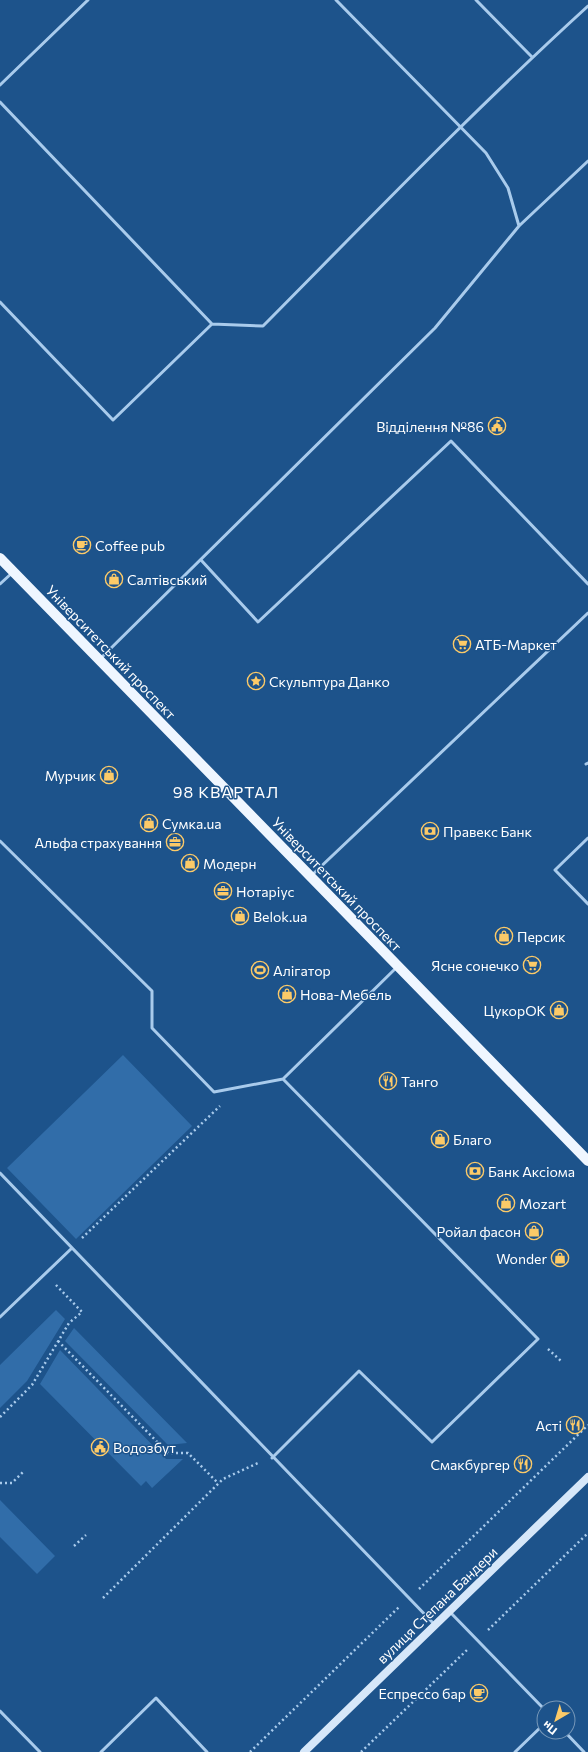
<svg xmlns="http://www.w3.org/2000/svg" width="588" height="1752" font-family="Commissioner,sans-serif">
<rect width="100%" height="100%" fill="#1d538b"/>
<path fill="#316da9" d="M123,1055L192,1126L76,1239L7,1168Z
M56,1310L65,1319L27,1381L0,1408V1365Z
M74,1328L187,1443L168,1445L65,1341Z
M60,1350L166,1459H183L152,1488L146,1481L141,1486L40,1384Z
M0,1500L55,1556L37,1574L0,1537Z"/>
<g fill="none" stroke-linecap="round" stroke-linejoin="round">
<path stroke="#a9cbec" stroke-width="2.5" stroke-dasharray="2 3" stroke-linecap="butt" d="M82,1238L220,1106
M58,1341L168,1453H188L218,1483
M548,1349L561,1361
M0,1417L32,1385L69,1323L82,1312L55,1284
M0,1483H12L23,1472
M74,1546L86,1535
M419,1589L588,1425
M103,1598L223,1479L258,1463
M488,1630L588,1533
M250,1752L399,1607
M361,1752L467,1650"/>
<path stroke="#a9cbec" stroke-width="3" d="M336,0L486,153L508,188L519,226
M476,0L532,57
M0,85L88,0
M0,102L212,324L263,326C370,218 475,109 588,6
M0,302L113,420L212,324
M201,560L258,622L451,441L588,584
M0,584L12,573
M101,658L435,328L519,226L588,161
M586,764L588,763
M588,838L555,870L588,904
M0,841L152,991V1028L214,1092L283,1079
M312,875L588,613
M0,1173L434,1624
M0,1317L72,1248
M272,1458L359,1371L432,1442L538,1339L283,1079L397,967
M450,1612L544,1709
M0,1711L40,1752
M565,1732L584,1752
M101,1752L156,1698L207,1752
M515,1752L544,1724"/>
<path stroke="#d6e7f9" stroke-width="8" d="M304,1752L588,1477"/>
<path stroke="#eff6ff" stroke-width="10" d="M0,558L588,1161"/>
</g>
<defs>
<symbol id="civic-ring" viewBox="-11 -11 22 22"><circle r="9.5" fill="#1d538b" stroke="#fcca68" stroke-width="1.5"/><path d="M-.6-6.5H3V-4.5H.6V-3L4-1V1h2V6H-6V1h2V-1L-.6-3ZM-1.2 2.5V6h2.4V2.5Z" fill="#fcca68"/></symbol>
<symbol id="cafe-ring" viewBox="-11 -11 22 22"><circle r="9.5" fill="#1d538b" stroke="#fcca68" stroke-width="1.5"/><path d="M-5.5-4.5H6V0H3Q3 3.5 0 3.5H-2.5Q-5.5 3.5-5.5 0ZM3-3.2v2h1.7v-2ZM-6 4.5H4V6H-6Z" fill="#fcca68"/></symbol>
<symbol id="shop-ring" viewBox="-11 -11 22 22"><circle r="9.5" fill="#1d538b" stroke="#fcca68" stroke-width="1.5"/><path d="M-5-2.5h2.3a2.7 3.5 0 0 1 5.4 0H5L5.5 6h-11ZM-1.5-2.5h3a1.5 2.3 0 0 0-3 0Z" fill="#fcca68"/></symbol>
<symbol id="supermarket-ring" viewBox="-11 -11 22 22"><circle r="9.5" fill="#1d538b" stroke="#fcca68" stroke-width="1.5"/><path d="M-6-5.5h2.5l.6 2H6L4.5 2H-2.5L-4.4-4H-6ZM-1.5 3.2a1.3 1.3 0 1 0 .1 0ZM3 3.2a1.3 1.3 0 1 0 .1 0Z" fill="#fcca68"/></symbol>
<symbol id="sight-ring" viewBox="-11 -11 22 22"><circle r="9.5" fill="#1d538b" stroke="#fcca68" stroke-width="1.5"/><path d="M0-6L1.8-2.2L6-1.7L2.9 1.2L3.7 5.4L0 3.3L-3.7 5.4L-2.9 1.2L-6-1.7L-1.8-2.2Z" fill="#fcca68"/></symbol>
<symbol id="bank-ring" viewBox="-11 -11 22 22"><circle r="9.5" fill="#1d538b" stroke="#fcca68" stroke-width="1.5"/><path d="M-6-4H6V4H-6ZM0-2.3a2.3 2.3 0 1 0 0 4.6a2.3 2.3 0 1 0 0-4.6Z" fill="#fcca68"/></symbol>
<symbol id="office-ring" viewBox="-11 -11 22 22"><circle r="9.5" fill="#1d538b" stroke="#fcca68" stroke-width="1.5"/><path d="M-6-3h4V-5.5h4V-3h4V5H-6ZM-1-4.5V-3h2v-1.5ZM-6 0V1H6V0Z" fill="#fcca68"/></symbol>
<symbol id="stadium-ring" viewBox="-11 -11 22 22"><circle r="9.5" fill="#1d538b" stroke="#fcca68" stroke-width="1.5"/><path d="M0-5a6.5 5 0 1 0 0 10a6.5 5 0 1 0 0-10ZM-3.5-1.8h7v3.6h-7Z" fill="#fcca68"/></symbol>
<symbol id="restaurant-ring" viewBox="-11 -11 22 22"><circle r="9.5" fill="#1d538b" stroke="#fcca68" stroke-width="1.5"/><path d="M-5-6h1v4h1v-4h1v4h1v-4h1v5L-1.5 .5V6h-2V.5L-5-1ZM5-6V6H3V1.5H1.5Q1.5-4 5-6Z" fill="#fcca68"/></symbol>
</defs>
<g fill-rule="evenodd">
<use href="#civic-ring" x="487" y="416" width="20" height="20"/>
<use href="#cafe-ring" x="72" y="535" width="20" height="20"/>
<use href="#shop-ring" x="104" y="569" width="20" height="20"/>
<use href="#supermarket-ring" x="452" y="634" width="20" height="20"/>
<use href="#sight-ring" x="246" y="671" width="20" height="20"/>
<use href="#shop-ring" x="99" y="765" width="20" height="20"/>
<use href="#shop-ring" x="139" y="813" width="20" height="20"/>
<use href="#bank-ring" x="420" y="821" width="20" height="20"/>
<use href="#office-ring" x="165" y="832" width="20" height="20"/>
<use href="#shop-ring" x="180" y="853" width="20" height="20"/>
<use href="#office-ring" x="213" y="881" width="20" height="20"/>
<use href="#shop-ring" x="230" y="906" width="20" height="20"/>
<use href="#shop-ring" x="494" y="926" width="20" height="20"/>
<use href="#supermarket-ring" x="522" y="955" width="20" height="20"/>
<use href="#stadium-ring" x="250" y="960" width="20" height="20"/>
<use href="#shop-ring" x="277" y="984" width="20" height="20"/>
<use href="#shop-ring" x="549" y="1000" width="20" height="20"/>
<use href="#restaurant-ring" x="378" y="1071" width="20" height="20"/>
<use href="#shop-ring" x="430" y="1129" width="20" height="20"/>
<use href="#bank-ring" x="465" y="1161" width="20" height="20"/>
<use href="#shop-ring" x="496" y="1193" width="20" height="20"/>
<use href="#shop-ring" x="524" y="1221" width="20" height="20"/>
<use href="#shop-ring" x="550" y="1248" width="20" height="20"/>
<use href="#restaurant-ring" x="565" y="1415" width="20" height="20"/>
<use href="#civic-ring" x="90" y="1437" width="20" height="20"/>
<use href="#restaurant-ring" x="513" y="1454" width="20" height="20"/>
<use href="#cafe-ring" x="469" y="1683" width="20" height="20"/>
</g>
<g text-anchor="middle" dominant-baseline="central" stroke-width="3" stroke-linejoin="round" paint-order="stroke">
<g font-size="14" fill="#fff" stroke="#1d538b" text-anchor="start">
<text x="484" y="426" text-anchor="end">Відділення №86</text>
<text x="95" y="545">Coffee pub</text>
<text x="127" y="579">Салтівський</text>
<text x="475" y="644">АТБ-Маркет</text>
<text x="269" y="681">Скульптура Данко</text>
<text x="96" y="775" text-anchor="end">Мурчик</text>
<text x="162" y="823">Сумка.ua</text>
<text x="443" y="831">Правекс Банк</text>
<text x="162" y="842" text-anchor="end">Альфа страхування</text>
<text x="203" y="863">Модерн</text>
<text x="236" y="891">Нотаріус</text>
<text x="253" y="916">Belok.ua</text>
<text x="517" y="936">Персик</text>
<text x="519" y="965" text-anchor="end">Ясне сонечко</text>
<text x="273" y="970">Алігатор</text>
<text x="300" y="994">Нова-Мебель</text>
<text x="546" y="1010" text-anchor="end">ЦукорОК</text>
<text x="401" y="1081">Танго</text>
<text x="453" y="1139">Благо</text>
<text x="488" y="1171">Банк Аксіома</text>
<text x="519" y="1203">Mozart</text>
<text x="521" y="1231" text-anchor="end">Ройал фасон</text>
<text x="547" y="1258" text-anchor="end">Wonder</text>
<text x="562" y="1425" text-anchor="end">Асті</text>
<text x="113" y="1447">Водозбут</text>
<text x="510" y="1464" text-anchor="end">Смакбургер</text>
<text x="466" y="1693" text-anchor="end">Еспрессо бар</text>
</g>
<g font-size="14" fill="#fff" stroke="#1d538b">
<text transform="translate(111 652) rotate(46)">Університетський проспект</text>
<text transform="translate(337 884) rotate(46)">Університетський проспект</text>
<text transform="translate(437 1605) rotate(-44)">вулиця Степана Бандери</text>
</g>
<g font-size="16" letter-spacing="1" fill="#fff" stroke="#1d538b">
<text x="226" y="791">98 КВАРТАЛ</text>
</g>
</g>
<g transform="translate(556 1720) rotate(218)"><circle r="19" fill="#1d538b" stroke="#7798b9"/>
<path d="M0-3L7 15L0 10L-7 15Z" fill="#fcca68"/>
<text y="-6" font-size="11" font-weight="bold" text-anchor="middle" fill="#ffffff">Пн</text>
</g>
</svg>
